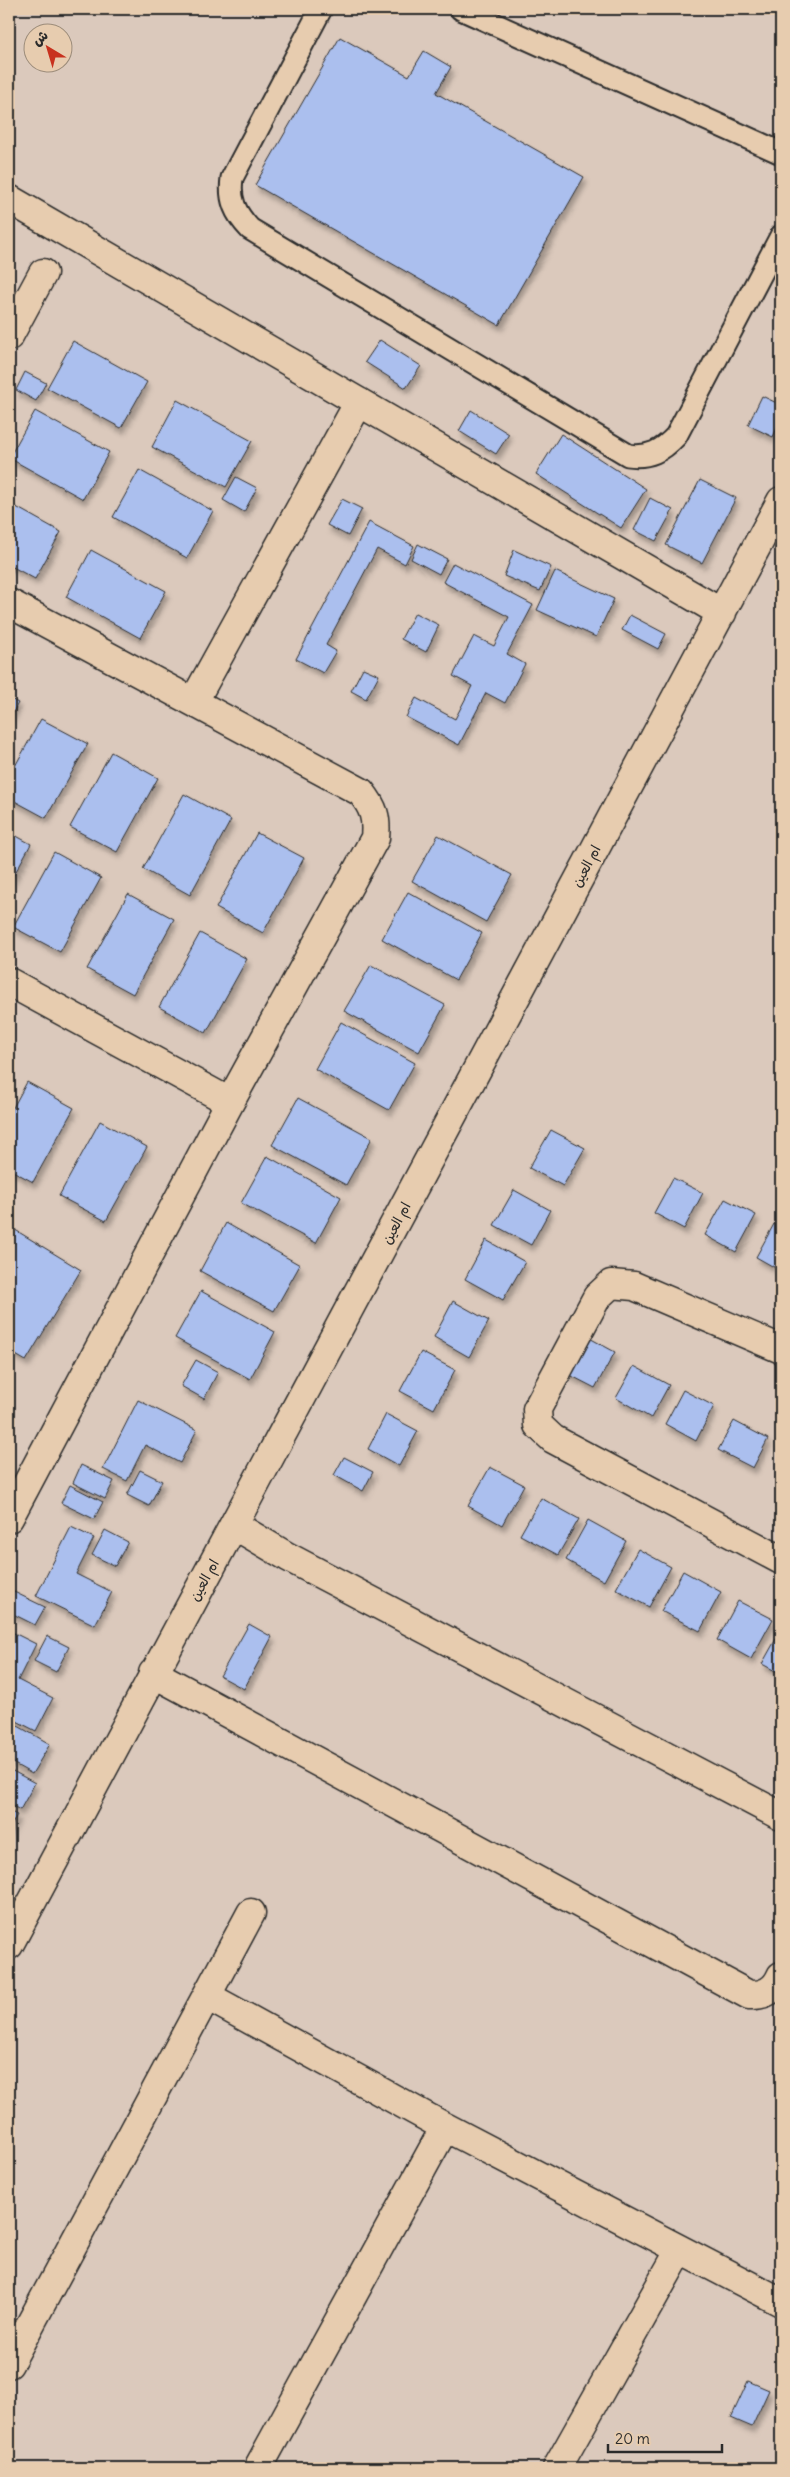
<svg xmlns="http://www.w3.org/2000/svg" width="790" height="2477" font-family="Delius,'Playpen Sans Arabic',sans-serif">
<defs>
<filter id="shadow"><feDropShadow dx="3" dy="5.5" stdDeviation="2.5" flood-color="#0004"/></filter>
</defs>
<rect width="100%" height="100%" fill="#dbc9bc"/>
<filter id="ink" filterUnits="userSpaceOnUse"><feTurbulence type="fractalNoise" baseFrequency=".02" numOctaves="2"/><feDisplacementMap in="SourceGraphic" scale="10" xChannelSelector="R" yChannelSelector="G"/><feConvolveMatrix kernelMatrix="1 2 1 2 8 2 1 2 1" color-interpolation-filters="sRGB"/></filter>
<g filter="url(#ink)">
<path fill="#abbfee" stroke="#2b2b2b" filter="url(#shadow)" d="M340,37L409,76L424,51L451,67L436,93L584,177L499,325L255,185Z
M380,340L421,366L406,388L365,362Z
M73,341L147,382L121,428L47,388Z
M25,372L46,383L36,401L16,390Z
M762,396L781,405V419L773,437L748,425Z
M177,400L252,441L226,487L152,447Z
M471,410L509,434L496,454L459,431Z
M35,411L109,452L83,499L9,458Z
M561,434L646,489L621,528L536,474Z
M139,470L213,511L187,558L113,517Z
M236,477L257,488L244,512L223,500Z
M700,480L736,498L702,563L666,545Z
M650,498L673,510L656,541L634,530Z
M342,499L362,509L348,536L327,525Z
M9,503L61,532L35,579L9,565Z
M369,522L414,546L405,564L377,549L326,645L336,651L323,673L296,659Z
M418,544L447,559L439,574L411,559Z
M91,550L166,591L140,638L66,597Z
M514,550L551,567L540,591L504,576Z
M453,563L533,605L507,654L525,664L505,703L486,693L459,745L406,717L416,698L455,719L472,686L453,676L474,636L494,646L509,617L443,582Z
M555,571L614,599L596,637L537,610Z
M415,613L439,625L426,652L401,639Z
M630,615L666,634L658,649L622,630Z
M363,668L379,675L366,699L351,691Z
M9,698L18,703L9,720Z
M41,719L88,744L46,818L9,798V777Z
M111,752L158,778L117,852L70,827Z
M184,794L231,820L190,895L143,869Z
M9,832L31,844L9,884Z
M257,833L304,858L263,933L216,908Z
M438,835L512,875L486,922L412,881Z
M54,852L101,878L60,952L13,927Z
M408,892L482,933L456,980L382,939Z
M128,894L174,919L133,994L87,969Z
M200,933L247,959L206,1033L159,1007Z
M371,965L445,1005L419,1052L344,1011Z
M341,1022L415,1063L389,1110L315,1069Z
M27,1082L74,1108L33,1182L9,1169V1115Z
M298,1098L372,1138L346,1185L272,1145Z
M100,1121L147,1147L106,1221L59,1196Z
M551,1130L585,1148L563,1186L529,1168Z
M267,1156L341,1197L316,1243L241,1203Z
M673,1178L703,1193L684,1229L654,1213Z
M514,1190L550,1210L531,1245L494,1225Z
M725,1199L756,1215L736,1252L705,1235Z
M226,1223L300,1265L274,1311L200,1271Z
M774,1224L781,1228V1271L756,1257Z
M12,1228L81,1270L26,1361L9,1351V1233Z
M486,1240L525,1262L503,1300L465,1279Z
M201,1291L275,1332L250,1379L175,1338Z
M453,1301L489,1321L469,1357L434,1337Z
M584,1335L615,1352L595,1388L564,1372Z
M421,1352L455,1370L434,1409L400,1391Z
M196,1360L218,1372L204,1399L181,1386Z
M634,1366L669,1385L651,1418L616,1398Z
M683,1390L714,1406L696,1441L665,1424Z
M138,1400L197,1430L180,1463L145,1445L127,1481L103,1469Z
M386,1414L418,1431L399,1466L368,1449Z
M734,1421L768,1439L753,1468L718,1450Z
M344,1457L373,1472L363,1491L334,1475Z
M81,1465L114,1481L105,1499L73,1483Z
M490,1467L524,1485L502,1525L468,1506Z
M140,1470L162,1481L149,1506L127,1495Z
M70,1485L103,1502L94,1519L61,1503Z
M541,1498L579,1519L558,1555L520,1535Z
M588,1520L626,1541L604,1581L566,1560Z
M71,1527L94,1538L76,1574L112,1592L95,1625L36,1596Z
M105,1530L128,1542L115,1566L92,1555Z
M638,1549L671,1567L649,1607L616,1589Z
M683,1571L721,1592L700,1631L661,1611Z
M12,1591L45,1607L35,1625L9,1612V1597Z
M738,1601L773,1619L751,1659L717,1640Z
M249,1624L272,1637L244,1689L220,1676Z
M781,1630V1674L762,1664Z
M12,1632L36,1644L18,1680L53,1698L36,1731L9,1717V1639Z
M47,1636L69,1647L56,1672L34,1661Z
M9,1721L50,1744L32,1774L9,1761Z
M9,1769L35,1783L20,1810L9,1804Z
M9,1811L17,1815L9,1830Z
M748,2381L769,2390L752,2427L731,2418Z"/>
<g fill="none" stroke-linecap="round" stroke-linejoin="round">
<defs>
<path id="lane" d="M321,9L232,178C229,200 235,213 250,229L628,455C649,458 662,451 676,436L781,236
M461,9L781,153"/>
<path id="street" d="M9,199L722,613
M9,336L43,273
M9,603L361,792C374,808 377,818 375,838L230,1102L9,1518
M194,701L359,402
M9,982L230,1102
M781,1349L634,1286L611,1284L597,1297L537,1409L538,1425L553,1439L781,1560
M234,1525L288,1557L781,1816
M153,1673L749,1995C764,1996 775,1990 781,1976
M9,1945L781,501
M207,1996L445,2127L781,2302
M9,2364L251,1913
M258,2468L445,2127
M557,2468L680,2250"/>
</defs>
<use href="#lane" stroke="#2b2b2b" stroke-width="25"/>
<use href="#street" stroke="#2b2b2b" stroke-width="31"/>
<use href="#lane" stroke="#e7ccaf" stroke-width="21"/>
<use href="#street" stroke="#e7ccaf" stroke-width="28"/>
</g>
</g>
<g text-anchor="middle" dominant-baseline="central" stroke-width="4" stroke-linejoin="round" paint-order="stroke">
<g font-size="14" fill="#2b2b2b" stroke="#e7ccaf">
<text transform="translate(586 866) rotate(-62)">ام العين</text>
<text transform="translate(396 1223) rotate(-62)">ام العين</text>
<text transform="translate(204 1580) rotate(-61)">ام العين</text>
</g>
</g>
<rect width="790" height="2477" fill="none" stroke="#e7ccaf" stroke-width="30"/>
<rect x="15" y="15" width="760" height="2447" fill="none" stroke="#2b2b2b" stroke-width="2" filter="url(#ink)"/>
<g transform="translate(48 48) rotate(322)"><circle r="24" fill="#e7ccaf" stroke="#9c8c7a"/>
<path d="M0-4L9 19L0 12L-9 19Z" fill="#c8321e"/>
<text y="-8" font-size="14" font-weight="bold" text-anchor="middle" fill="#2b2b2b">ش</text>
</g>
<path d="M608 2444v8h114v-8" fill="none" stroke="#2b2b2b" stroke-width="2.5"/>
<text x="615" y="2444" font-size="15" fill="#2b2b2b" stroke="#e7ccaf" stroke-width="4" paint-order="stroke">20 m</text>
</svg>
